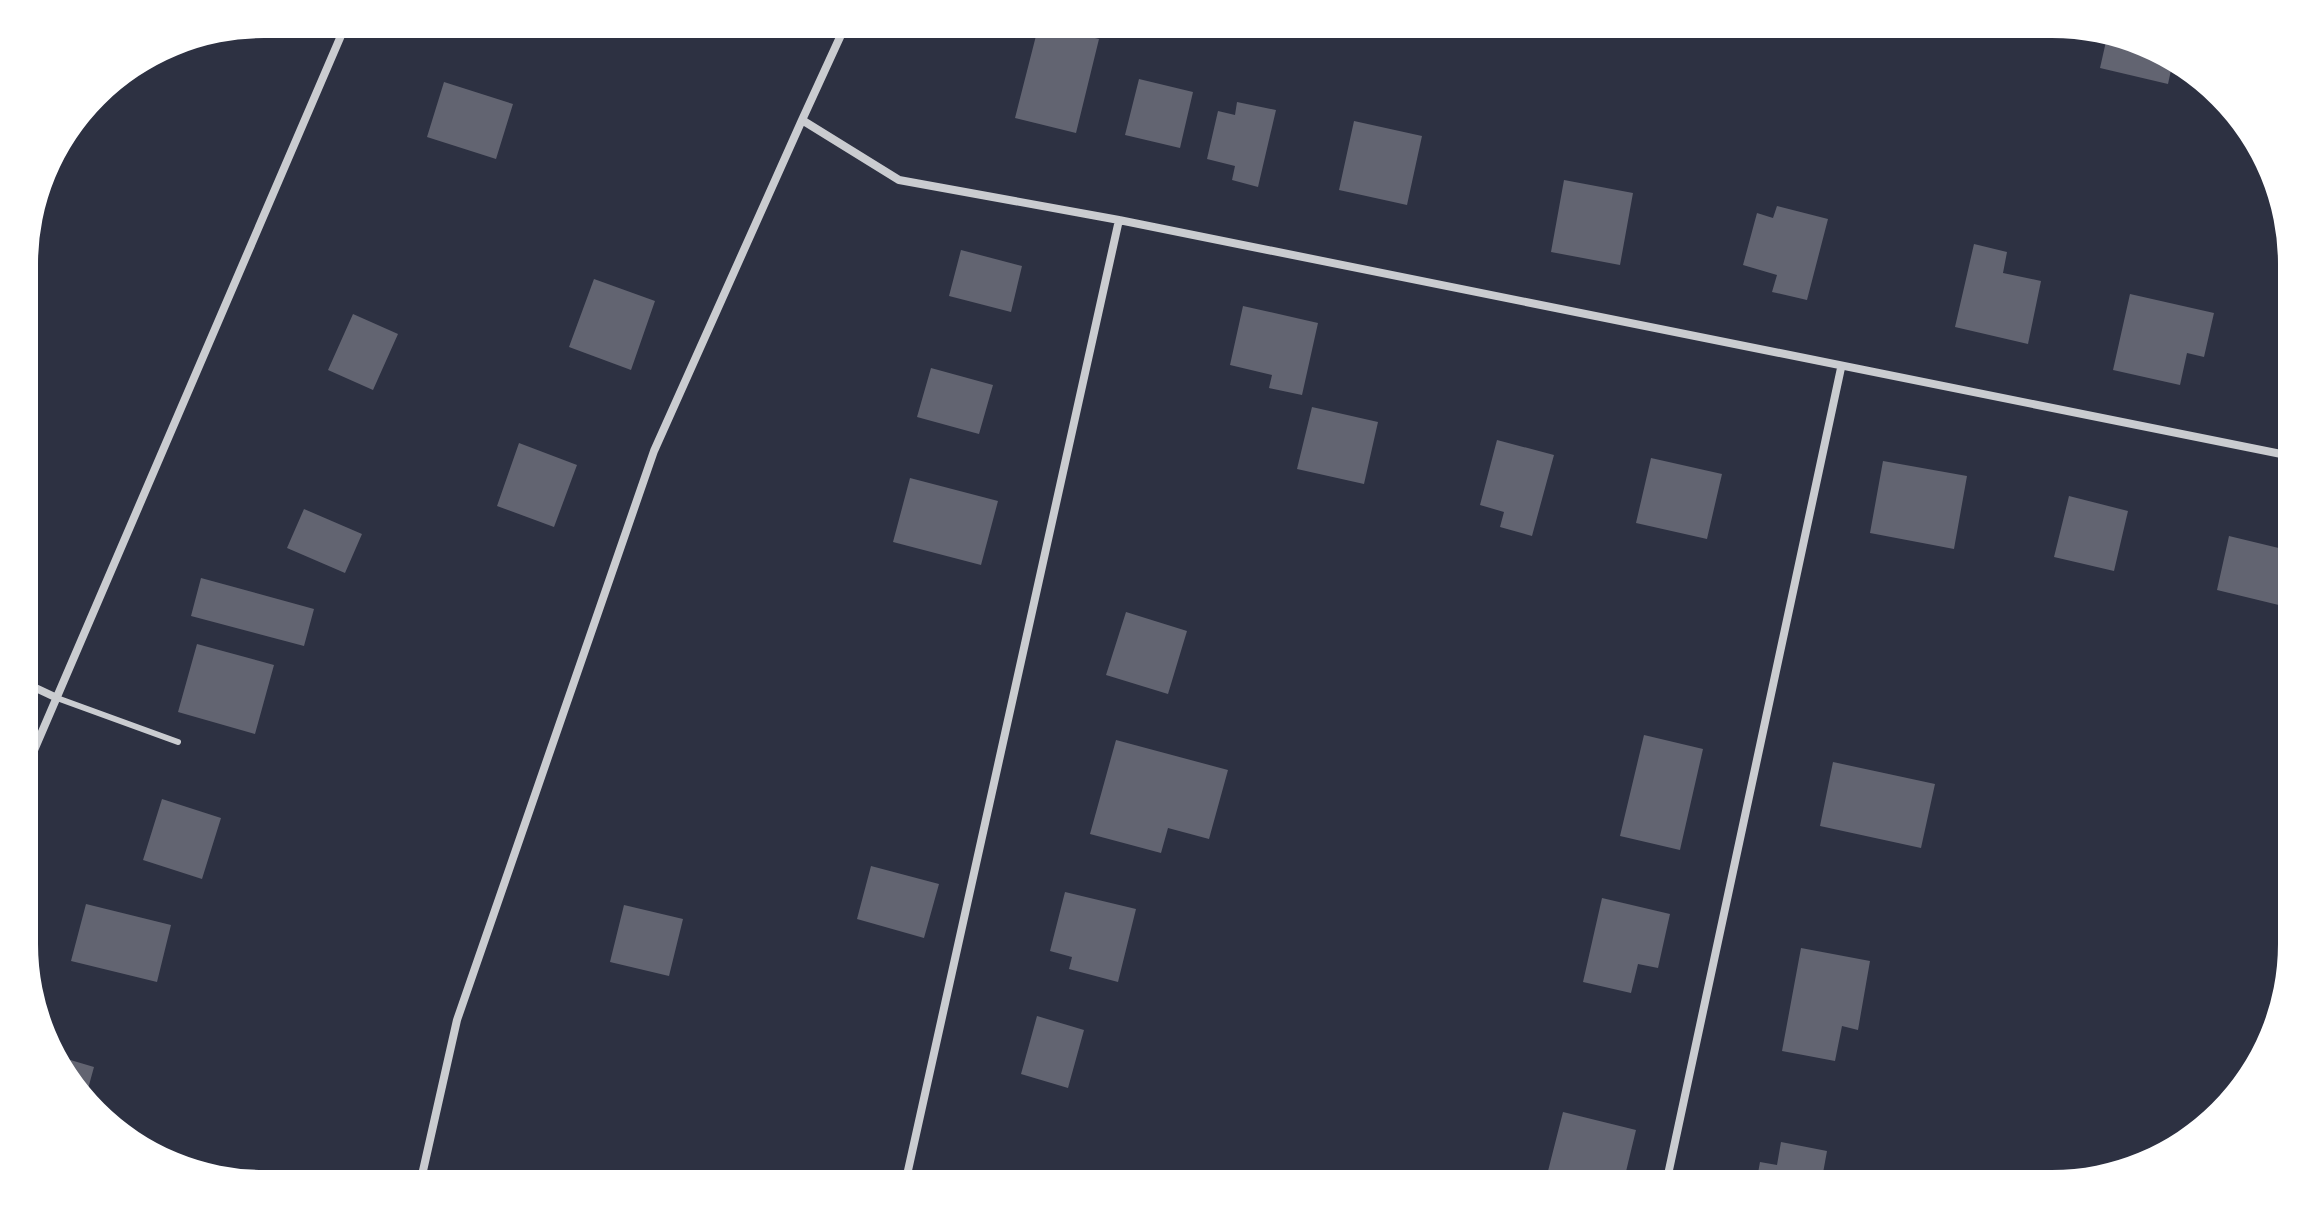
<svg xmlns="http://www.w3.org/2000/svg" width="2316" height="1208" font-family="'IBM Plex Sans',sans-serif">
<rect width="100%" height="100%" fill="#2d3142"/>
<path fill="#626471" d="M1039,24L1099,39L1076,133L1015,118Z
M2107,37L2158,49L2173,61L2168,84L2100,68Z
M1139,79L1193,92L1180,148L1125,135Z
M444,82L513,104L496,159L427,137Z
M1237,102L1276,110L1258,187L1232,180L1235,166L1207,159L1218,111L1235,115Z
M1354,121L1422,136L1407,205L1339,190Z
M1564,180L1633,193L1620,265L1551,252Z
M1777,206L1828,219L1807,300L1772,292L1777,275L1743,265L1757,213L1773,218Z
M1974,244L2007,252L2003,273L2041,281L2028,344L1955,327Z
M961,250L1022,266L1011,312L949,296Z
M594,279L655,301L631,370L569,347Z
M2130,294L2214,313L2204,357L2187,353L2180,385L2113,370Z
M1243,306L1318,323L1302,395L1269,388L1272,375L1230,365Z
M353,314L398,334L373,390L328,370Z
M931,368L993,385L979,434L917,417Z
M1312,407L1378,422L1364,484L1297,469Z
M1497,440L1554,455L1532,536L1500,527L1504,512L1480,505Z
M519,443L577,465L554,527L497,506Z
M1651,458L1722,474L1707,539L1636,523Z
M1883,461L1967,476L1954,549L1870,533Z
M910,478L998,501L981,565L893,542Z
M2069,496L2128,511L2114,571L2054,557Z
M304,509L362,534L345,573L287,548Z
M2229,536L2291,551V608L2217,590Z
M201,578L314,609L304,646L191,616Z
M1126,612L1187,631L1168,694L1106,675Z
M197,644L274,665L255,734L178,712Z
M1644,735L1703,749L1680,850L1620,836Z
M1116,740L1228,770L1209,839L1168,828L1161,853L1090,834Z
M1833,762L1935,784L1921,848L1820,826Z
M162,799L221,818L202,879L143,860Z
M871,866L939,884L924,938L857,919Z
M1065,892L1136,909L1118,982L1069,969L1072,957L1050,951Z
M1602,898L1670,914L1658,968L1638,964L1631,993L1583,982Z
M86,904L171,925L157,982L71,961Z
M624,905L683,919L669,976L610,962Z
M1801,948L1870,961L1858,1030L1842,1026L1835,1061L1782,1051Z
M1037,1016L1084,1030L1068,1088L1021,1074Z
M57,1056L94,1067L86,1096L65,1078Z
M1563,1112L1636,1130L1623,1184H1598L1548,1171Z
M1781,1142L1827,1151L1821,1184H1756L1760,1162L1777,1165Z"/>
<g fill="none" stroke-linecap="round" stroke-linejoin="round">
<path stroke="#caccd0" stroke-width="6" d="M57,698L178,742"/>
<path stroke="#caccd0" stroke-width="8" d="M846,24L802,120L899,180L1119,220L2291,456
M25,683L57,698
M26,769L346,24
M420,1184L457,1020L654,451L802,120
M905,1184L1119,220
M1666,1184L1841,368"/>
</g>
<path d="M0 0H2316V1208H0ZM264 38H2052A226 226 0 0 1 2278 264V944A226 226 0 0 1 2052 1170H264A226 226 0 0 1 38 944V264A226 226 0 0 1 264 38Z" fill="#fff" fill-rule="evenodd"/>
</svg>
